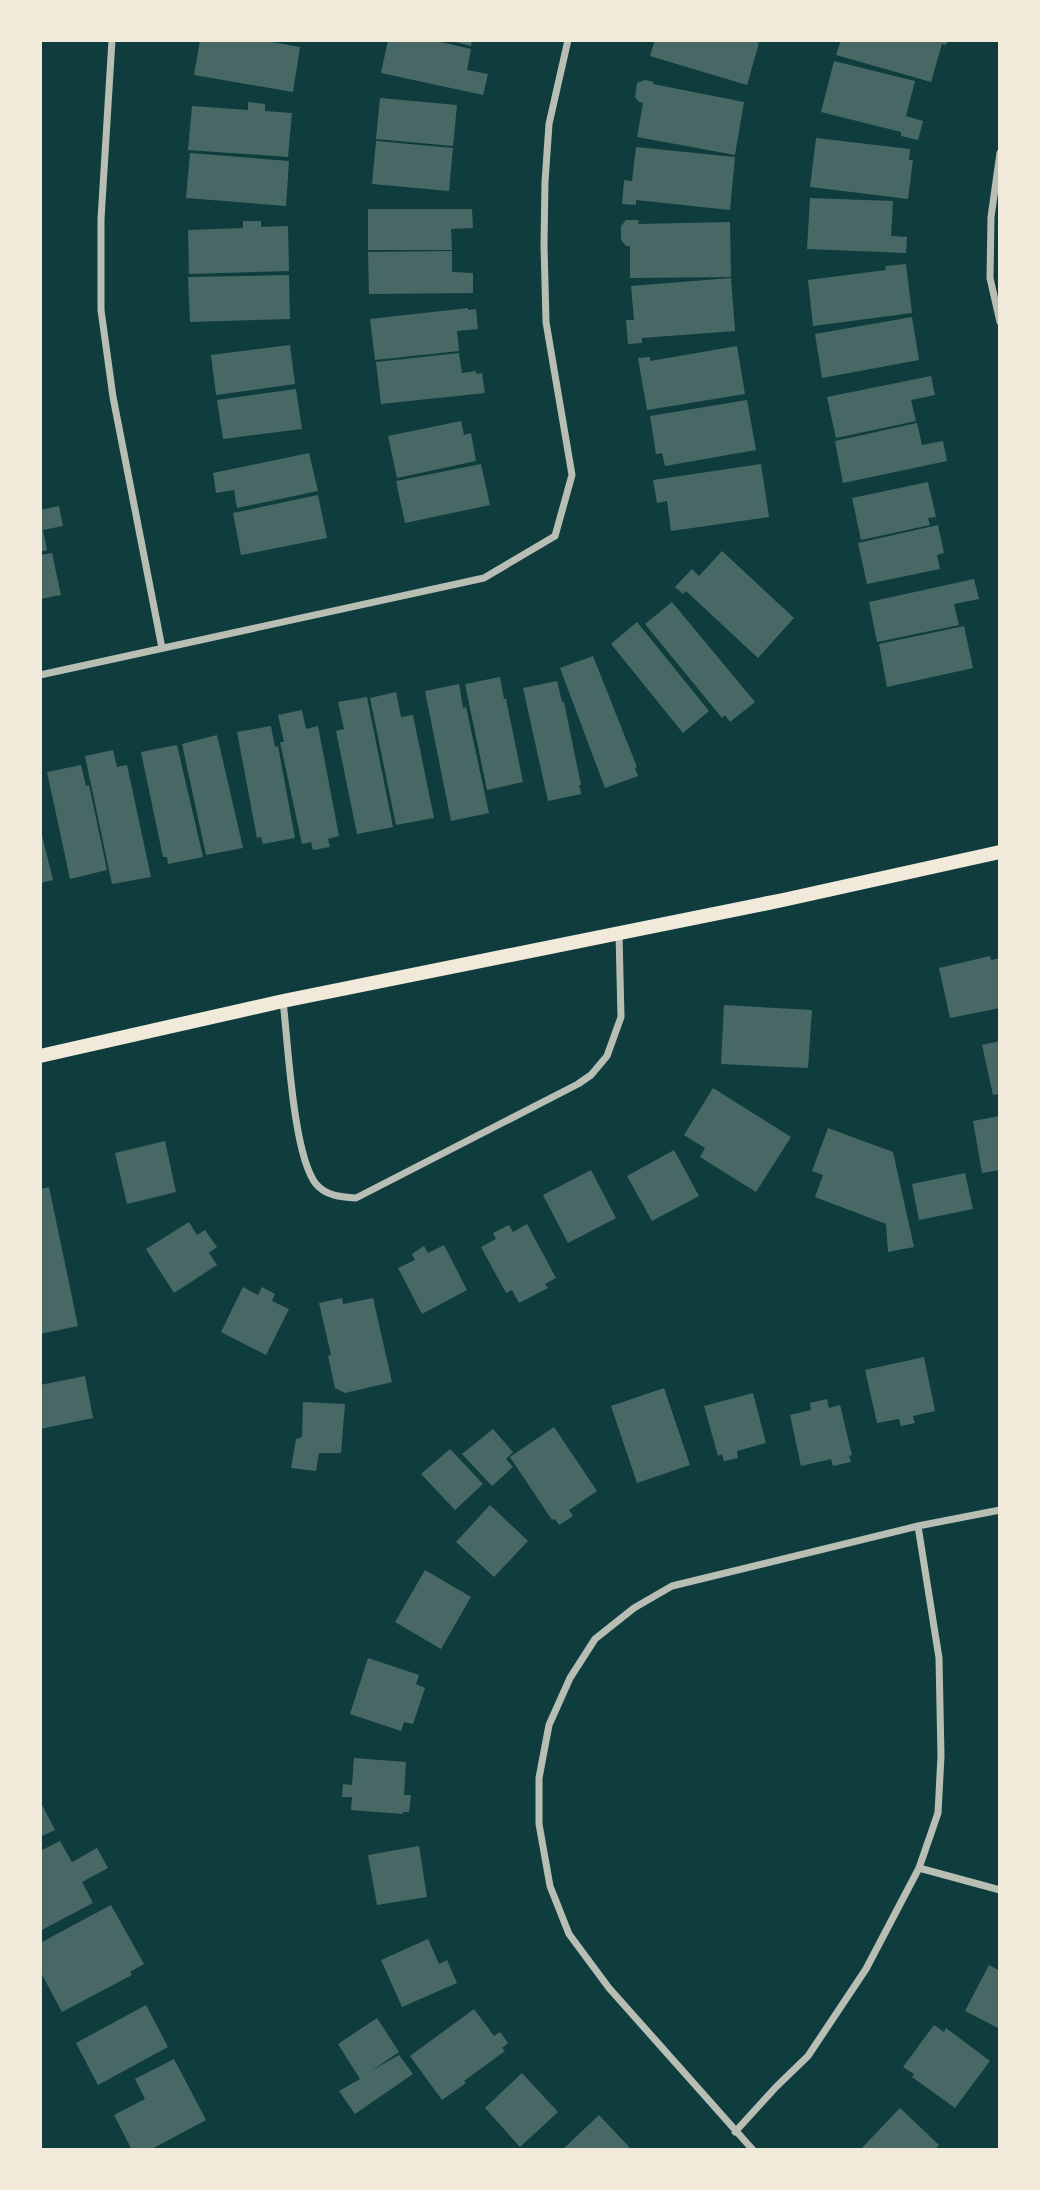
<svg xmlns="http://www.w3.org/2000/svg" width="1040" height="2190" font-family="'Fira Sans Condensed',sans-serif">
<rect width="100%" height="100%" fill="#0f3d3e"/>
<path fill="#486865" d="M200,40H260L300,47L293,92L194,75Z
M388,40H432L471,49L467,70L488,74L483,95L381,73Z
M447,40H472L471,46Z
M655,40H751L759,43L747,85L650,56Z
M841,40H948L946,45L942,44L931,82L836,55Z
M834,61L915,81L906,116L923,121L918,140L901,136V132L821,112Z
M645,80L654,82L653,84L744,102L735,155L637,137L643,103L639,102L635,97L637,83Z
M380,98L457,105L453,146L376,139Z
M248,102L265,104V111L292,113L288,157L188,150L192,106L248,110Z
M816,138L910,149L909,160H913L908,199L810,187Z
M376,141L453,148L449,191L372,184Z
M636,147L735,157L730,210L636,200V205L622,204L624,180L632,181Z
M190,153L289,161L286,206L186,198Z
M810,198L893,201L891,236L907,237L906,253L807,249Z
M368,209H472L473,228L451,229L452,250H368Z
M626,220H639L638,224L730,222L731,277L630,278V246H626L621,240V226Z
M243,221H261V227L288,226L289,271L189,274L188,230L243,228Z
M452,251V272L473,273V293L369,294L368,252Z
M906,264L912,313L813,326L808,280L886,270L885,266Z
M289,275L290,319L190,322L188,277Z
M731,278L735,331L642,338V343L628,344L626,320H634L631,286Z
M468,308V310L476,309L478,329L457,331L459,351L375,360L370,319Z
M912,317L919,360L822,378L815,334Z
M290,345L295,384L216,395L211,355Z
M737,346L745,394L647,410L638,358L650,357V361Z
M459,353L462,373L476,371V374L482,373L485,393L381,404L376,362Z
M931,376L935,395L911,400L916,421L836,438L827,397Z
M296,389L302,429L223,439L217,400Z
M747,400L756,450L665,466L662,453L656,454L650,416Z
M461,421L464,435L471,433L476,461L397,478L388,436Z
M917,423L922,445L943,441L947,461L843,483L835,441Z
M309,453L318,491L237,508L234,490L216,493L213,473Z
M481,464L490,505L405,523L396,481Z
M761,464L769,517L671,531L667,501L657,503L653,480Z
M928,482L936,517L928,518L930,525L861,540L852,498Z
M318,495L327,538L241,555L233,513Z
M59,506L63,526L43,530L47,550L40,552V510Z
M938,525L944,553L937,555L940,569L867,584L858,543Z
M722,551L794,618L758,658L686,591L683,594L675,587L692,569L699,576Z
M52,553L61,595L40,599V555Z
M974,579L979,599L954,604L959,625L877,642L869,602Z
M672,602L755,702L730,722L725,715L722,718L645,624Z
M637,622L709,711L683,733L611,644Z
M964,626L973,668L887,687L879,644Z
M593,656L637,767L635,768L638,776L605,788L560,668Z
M500,677L504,699H506L523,782L487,790L465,684Z
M557,681L562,702H564L581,785H579L581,794L548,801L523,688Z
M459,684L463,708L466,707L489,813L451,821L425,691Z
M396,692L401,717L413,715L434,818L396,825L370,698Z
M367,697L393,827L357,834L336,731L344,729L338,702Z
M302,710L306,729L318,726L339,836L328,839L330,847L313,850L311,842L302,844L280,742H284L278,715Z
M271,726L275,747L278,746L295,838L263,844L261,837L257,838L237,732Z
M217,735L243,848L206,855L182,744Z
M177,745L203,857L168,864L167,857H163L141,752Z
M113,750L117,767L127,765L151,877L112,884L85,756Z
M81,765L86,786L89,785L107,870L70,879L47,772Z
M40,827L53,880L40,883Z
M990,956L991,960L1000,958V1008L950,1018L939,968Z
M724,1005L812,1010L808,1068L721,1064Z
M1000,1041V1094L993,1095L982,1045Z
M713,1088L791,1137L756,1192L700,1157L705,1148L684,1135Z
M1000,1116V1170L982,1173L973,1121Z
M828,1128L893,1152L914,1247L888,1252L886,1224L815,1197L823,1175L812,1171Z
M165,1141L176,1192L127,1204L115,1153Z
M674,1150L699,1196L652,1221L627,1176Z
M591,1170L616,1218L568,1243L543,1195Z
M965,1173L973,1209L919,1220L912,1184Z
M49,1187L78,1326L40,1334V1189Z
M189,1222L197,1235L205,1230L217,1247L209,1253L217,1265L174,1293L146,1249Z
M527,1224L556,1278L545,1284L548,1288L519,1303L512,1290L506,1293L481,1247L496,1239L493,1233L509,1225L513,1232Z
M444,1245L467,1290L422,1314L398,1268L415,1260L412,1254L424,1246L428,1253Z
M243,1287L258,1295L262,1287L275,1294L272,1301L289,1309L266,1355L221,1332Z
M342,1298L343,1304L373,1298L392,1382L345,1393L335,1388L328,1356L331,1355L319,1303Z
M924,1357L935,1411L913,1416L915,1423L901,1426L899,1419L877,1423L865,1370Z
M85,1376L93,1418L40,1429V1385Z
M664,1388L690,1465L637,1483L611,1406Z
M753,1393L766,1443L737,1451L738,1458L724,1461L722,1454L718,1456L704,1406Z
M827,1399L829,1408L840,1405L852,1455L849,1456L851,1462L833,1466L831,1459L801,1466L790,1415L811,1410L810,1403Z
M303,1402L345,1404L341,1453H319L316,1471L291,1468L296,1439L302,1437Z
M554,1427L597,1491L569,1510L573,1516L559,1525L555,1519L552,1520L510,1457Z
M493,1429L513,1452L506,1459L513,1467L492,1486L462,1454Z
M450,1449L483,1484L455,1510L421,1474Z
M490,1505L528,1541L494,1577L456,1542Z
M425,1570L471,1597L441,1649L395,1622Z
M368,1658L419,1675L416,1684L425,1688L413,1724L404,1722L401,1731L350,1714Z
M354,1758L406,1762L404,1795H411L409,1812H403V1814L351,1810L352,1797H342L343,1784L352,1785Z
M40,1801L55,1830L40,1837Z
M60,1841L72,1862L97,1848L108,1868L82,1882L93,1903L40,1931V1851Z
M419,1846L427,1897L377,1905L368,1855Z
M111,1905L144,1964L130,1972L132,1975L62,2012L40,1971V1943Z
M428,1939L439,1964L447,1960L457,1983L402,2007L381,1960Z
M989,1965L1000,1971V2029L965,2011Z
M146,2005L168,2047L98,2085L76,2043Z
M474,2009L494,2036L500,2032L508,2043L502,2048L505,2051L464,2081L466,2083L442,2100L410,2056Z
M377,2018L399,2052L371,2071L399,2055L413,2074L355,2114L339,2091L360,2079L338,2044Z
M934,2025L944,2032L946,2028L990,2061L955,2108L912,2077L914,2074L903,2067Z
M174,2059L206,2120L150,2150H132L114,2115L145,2099L135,2079Z
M522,2073L558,2112L520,2147L485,2108Z
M900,2108L939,2145L935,2150H860Z
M599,2115L632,2150H562Z"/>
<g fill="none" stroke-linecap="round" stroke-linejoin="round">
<path stroke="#b8beb3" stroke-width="7" d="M112,40L101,219V310L113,397L162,648
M1000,153L991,217L990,278L1000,322
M40,675L484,578L555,536L572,475L546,322L544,245L545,182L549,124L568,40
M283,1001C288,1042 293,1155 316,1184C326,1196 341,1197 356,1198L578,1084L591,1075L607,1056L621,1017L619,934
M919,1868L1000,1890
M735,2132L776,2087L808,2056L866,1969L919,1868L938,1813L941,1756L939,1658L918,1526
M753,2150L609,1988L569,1934L550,1886L539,1824V1778L549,1725L570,1678L595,1639L634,1608L672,1586L918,1526L1000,1510"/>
<path stroke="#f1e9da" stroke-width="14" d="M40,1056L283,1001L783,900L1000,852"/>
</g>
<rect width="1040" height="2190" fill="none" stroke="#f1e9da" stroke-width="84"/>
</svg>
